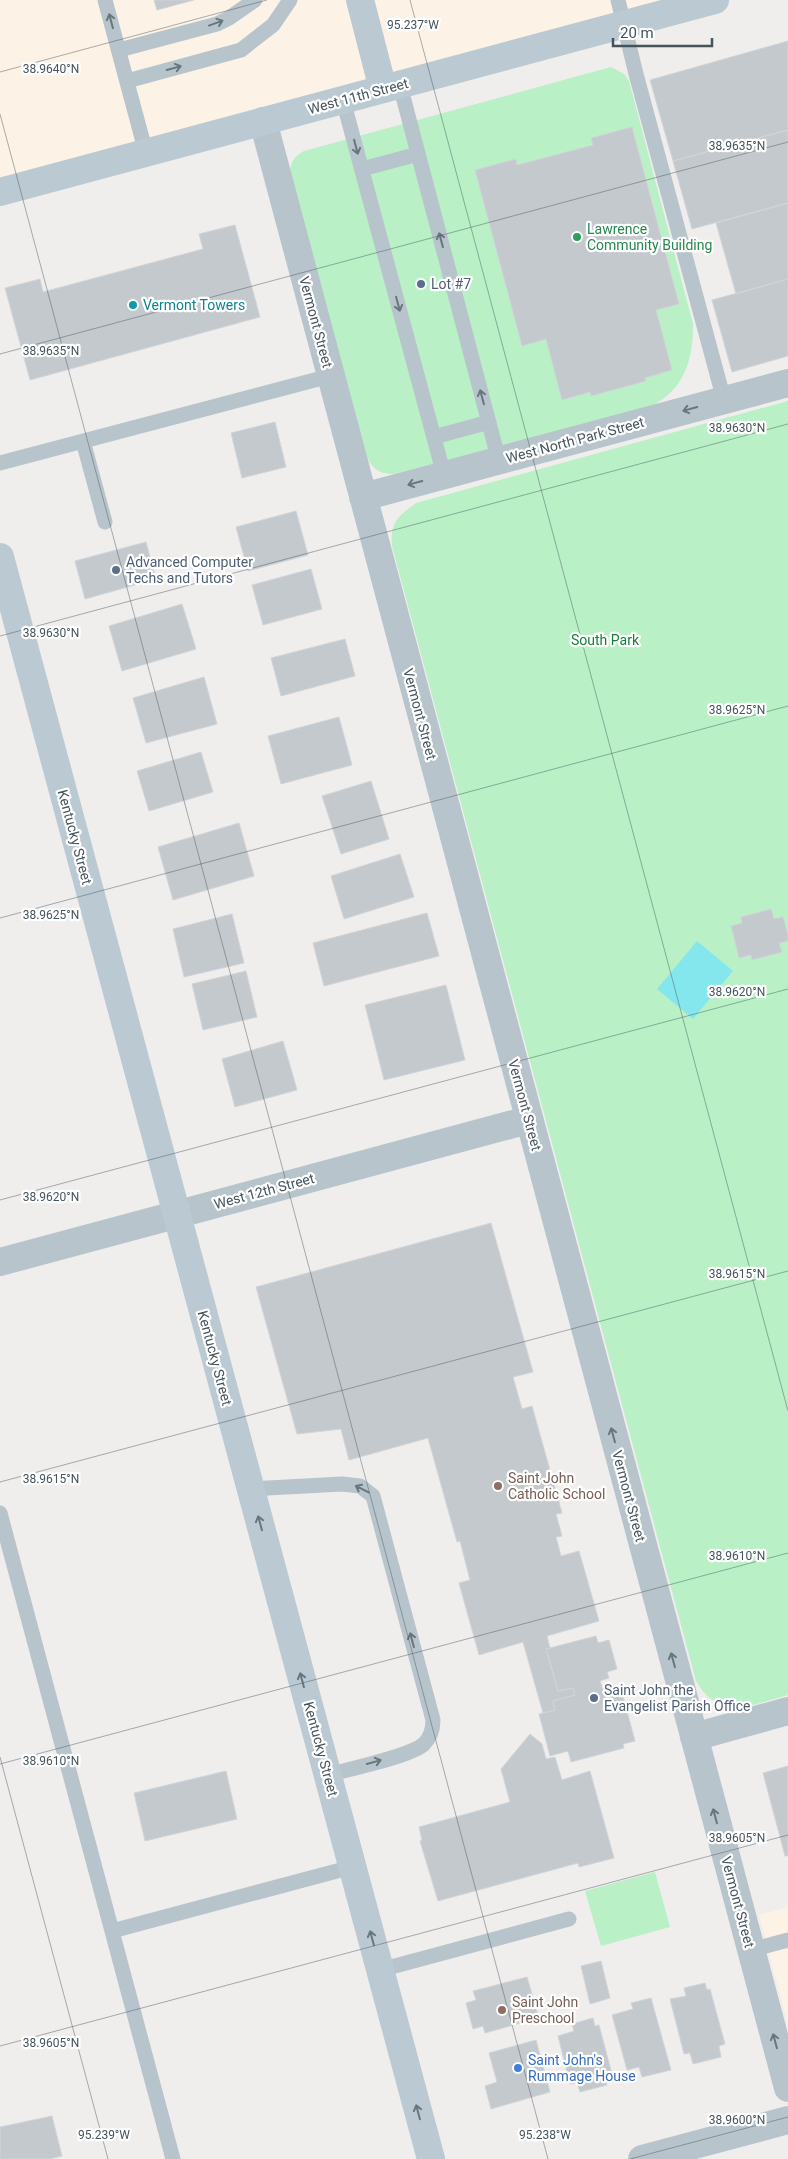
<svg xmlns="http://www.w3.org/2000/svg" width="788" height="2159" font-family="Roboto,sans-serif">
<rect width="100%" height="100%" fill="#f0eded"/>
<path fill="#fcf2e5" d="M0,0H715L0,192Z
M788,1907V2025L759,1915Z"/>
<path fill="#b9f0c6" d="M611,67L624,74L629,81L693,324C693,360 685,388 652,406L394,474C379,474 372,469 366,455L290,174C290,163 294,156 304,151Z
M788,401V1695C752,1705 719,1721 696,1681L392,546C390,522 398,516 416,503Z
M655,1872L670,1927L601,1946L585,1891Z"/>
<path fill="#85e7ee" d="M697,941L733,971L693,1019L657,989Z"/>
<path fill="#c4c9cd" stroke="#d1d4d9" d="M154,0H194L157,10Z
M788,41V130L673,161L650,80Z
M632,127L679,304L656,310L672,370L645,378L646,381L591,396L590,392L562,400L546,339L522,346L475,170L516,159L517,165L593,145L591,138Z
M788,130V203L692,229L673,161Z
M788,203V279L736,294L716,223Z
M235,225L260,317L30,380L5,288L40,279L43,292L203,249L199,234Z
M788,279V356L732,372L712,300Z
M275,422L286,467L242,478L231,433Z
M296,511L308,555L248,571L236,527Z
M146,542L156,579L85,599L75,561Z
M311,569L322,609L263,625L252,585Z
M182,604L196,649L122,671L109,626Z
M345,639L355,676L281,696L271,658Z
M204,677L217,724L146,743L133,698Z
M339,717L352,765L281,784L268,736Z
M201,752L213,792L149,811L137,771Z
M371,781L389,839L341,854L322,796Z
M239,823L254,876L173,900L158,847Z
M400,854L414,897L344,919L331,876Z
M771,909L774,919L783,917L788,935V941L779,943L782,952L752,960L751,955L739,958L731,926L742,923L741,917Z
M427,913L439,956L324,986L313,943Z
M232,914L244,963L184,977L173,929Z
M246,971L257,1017L203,1030L192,984Z
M446,985L465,1060L384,1080L365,1005Z
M283,1041L297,1090L235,1107L222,1059Z
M491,1223L533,1372L513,1377L522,1409L532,1406L562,1513L556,1514L562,1536L556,1537L561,1556L579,1551L599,1621L547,1636L550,1648L546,1649L558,1691L573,1688L575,1695L553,1701L555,1710L543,1713L523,1642L479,1655L459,1583L470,1580L460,1541L457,1542L428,1438L349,1460L341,1429L297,1434L256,1287Z
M596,1636L598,1643L609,1640L617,1669L607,1672L609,1678L600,1681L603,1689L607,1687L608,1692L621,1689L635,1741L623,1744L624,1748L571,1762L568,1751L550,1756L539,1714L555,1710L553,1701L575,1695L573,1688L558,1691L546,1649Z
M530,1734L542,1744L546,1759L555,1757L562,1780L590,1771L614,1858L579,1867L578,1863L438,1901L420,1841L422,1840L419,1827L510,1802L501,1769Z
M788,1766V1856H785L763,1773Z
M226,1771L237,1819L145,1841L134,1793Z
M601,1961L610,1998L590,2004L581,1966Z
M527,1977L539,2018L485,2033L483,2026L473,2029L466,2003L476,2000L473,1991Z
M705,1983L707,1990L710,1989L725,2044L719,2046L721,2057L693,2064L690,2053L684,2054L670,1999L686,1996L684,1988Z
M651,1998L671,2070L642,2077L639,2067L627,2070L612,2015L633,2009L631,2003Z
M593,2018L595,2026L599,2025L612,2074L604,2076L607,2085L580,2092L577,2083L570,2084L558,2036L574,2031L572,2024Z
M536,2040L550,2092L491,2109L485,2086L497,2082L489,2053Z
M52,2116L62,2156L49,2159H0V2127Z"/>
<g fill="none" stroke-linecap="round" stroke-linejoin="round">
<path stroke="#b8c4cb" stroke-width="15" d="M105,0L146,153
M618,0L636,74L724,400
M119,50L217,24L229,18L255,0
M127,81L241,50L273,25L290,0
M400,85L499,461
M343,100L444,475
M362,169L418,154
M434,437L489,422
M83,441L105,522
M0,463L330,376
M251,1489L342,1484L360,1486L373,1496L433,1720C433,1729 431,1737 424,1744C409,1757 349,1769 327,1775
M0,1513L173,2159
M112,1931L352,1867
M751,1950L788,1940
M380,1970L569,1919"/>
<path stroke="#b8c4cb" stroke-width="28" d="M263,121L788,2088
M363,497L788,383
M0,1262L528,1120
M694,1737L788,1711
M642,2159L788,2120"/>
<path stroke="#bac9d2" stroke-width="28" d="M360,0L383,89
M0,192L715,0
M0,557L431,2159"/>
</g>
<defs><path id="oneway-shaft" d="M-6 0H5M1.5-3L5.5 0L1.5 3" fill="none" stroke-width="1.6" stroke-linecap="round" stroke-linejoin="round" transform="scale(1.25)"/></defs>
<g stroke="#68767d">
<use href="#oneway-shaft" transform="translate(111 21) rotate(-105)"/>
<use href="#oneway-shaft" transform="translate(216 23) rotate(-20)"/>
<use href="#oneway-shaft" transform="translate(174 68) rotate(-15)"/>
<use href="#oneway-shaft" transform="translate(356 147) rotate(75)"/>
<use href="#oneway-shaft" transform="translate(441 240) rotate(-105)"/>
<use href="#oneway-shaft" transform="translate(398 304) rotate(75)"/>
<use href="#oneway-shaft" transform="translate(482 397) rotate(-105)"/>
<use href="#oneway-shaft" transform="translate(690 409) rotate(165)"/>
<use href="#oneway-shaft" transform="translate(415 483) rotate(165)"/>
<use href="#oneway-shaft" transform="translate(613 1435) rotate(-105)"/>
<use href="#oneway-shaft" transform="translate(362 1489) rotate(-153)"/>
<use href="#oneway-shaft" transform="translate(412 1640) rotate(-105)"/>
<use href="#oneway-shaft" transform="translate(673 1660) rotate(-105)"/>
<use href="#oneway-shaft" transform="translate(374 1762) rotate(-15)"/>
<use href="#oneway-shaft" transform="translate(715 1816) rotate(-105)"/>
<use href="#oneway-shaft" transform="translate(775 2041) rotate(-105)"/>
</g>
<g stroke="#68777f">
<use href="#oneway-shaft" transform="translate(260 1523) rotate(-105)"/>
<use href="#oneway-shaft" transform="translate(302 1680) rotate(-105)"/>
<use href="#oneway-shaft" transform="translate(372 1938) rotate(-105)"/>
<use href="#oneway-shaft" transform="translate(418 2112) rotate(-105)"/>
</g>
<path fill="none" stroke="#45545b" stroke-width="1" stroke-opacity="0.45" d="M410,0L788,1411M0,72L267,0M0,114L548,2159M0,354L788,142M0,636L788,424M0,918L788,706M0,1200L788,989M0,1482L788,1271M0,1757L108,2159M0,1764L788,1553M0,2046L788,1835M630,2159L788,2117"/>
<circle fill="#2e9e5b" stroke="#fff" stroke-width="2" cx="577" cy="237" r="5"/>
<g fill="#5c6f8a" stroke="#fff" stroke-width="2">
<circle cx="421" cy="284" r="5"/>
<circle cx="116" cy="570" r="5"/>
<circle cx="594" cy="1698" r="5"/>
</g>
<circle fill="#0f9aa8" stroke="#fff" stroke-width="2" cx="133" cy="305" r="5"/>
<g fill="#8d6e63" stroke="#fff" stroke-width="2">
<circle cx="498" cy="1486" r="5"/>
<circle cx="502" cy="2010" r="5"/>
</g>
<circle fill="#3f7fe0" stroke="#fff" stroke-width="2" cx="518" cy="2068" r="5"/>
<g text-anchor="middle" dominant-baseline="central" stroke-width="4.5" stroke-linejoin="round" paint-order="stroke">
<g font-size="14" fill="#45545b" stroke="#fff">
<text transform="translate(358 96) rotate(-15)">West 11th Street</text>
<text transform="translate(316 322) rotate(75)">Vermont Street</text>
<text transform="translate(575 440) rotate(-15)">West North Park Street</text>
<text transform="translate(420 714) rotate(75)">Vermont Street</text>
<text transform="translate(75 837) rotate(75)">Kentucky Street</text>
<text transform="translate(525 1105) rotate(75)">Vermont Street</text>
<text transform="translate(264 1191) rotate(-15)">West 12th Street</text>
<text transform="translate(215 1358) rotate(75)">Kentucky Street</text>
<text transform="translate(629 1496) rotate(75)">Vermont Street</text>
<text transform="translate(321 1749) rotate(75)">Kentucky Street</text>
<text transform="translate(738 1902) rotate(75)">Vermont Street</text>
</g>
<g font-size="14" fill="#27864d" stroke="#fff" text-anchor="start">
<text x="587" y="229">Lawrence<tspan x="587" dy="16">Community Building</tspan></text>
</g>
<g font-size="14" fill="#4e5e75" stroke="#fff" text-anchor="start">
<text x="431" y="284">Lot #7</text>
<text x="126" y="562">Advanced Computer<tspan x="126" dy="16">Techs and Tutors</tspan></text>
<text x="604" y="1690">Saint John the<tspan x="604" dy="16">Evangelist Parish Office</tspan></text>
</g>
<g font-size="14" fill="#0d838f" stroke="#fff" text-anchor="start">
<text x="143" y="305">Vermont Towers</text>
</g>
<g font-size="14" fill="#147e3a" stroke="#fff">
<text x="605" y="640">South Park</text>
</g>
<g font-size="14" fill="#785e54" stroke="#fff" text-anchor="start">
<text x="508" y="1478">Saint John<tspan x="508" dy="16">Catholic School</tspan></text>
<text x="512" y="2002">Saint John<tspan x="512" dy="16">Preschool</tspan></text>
</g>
<g font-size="14" fill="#366cbe" stroke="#fff" text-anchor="start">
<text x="528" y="2060">Saint John's<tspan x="528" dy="16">Rummage House</tspan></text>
</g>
</g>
<g font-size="12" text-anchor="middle" fill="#45545b" stroke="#fff" stroke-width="4.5" stroke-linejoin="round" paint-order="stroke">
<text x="413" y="29">95.237°W</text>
<text x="51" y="73">38.9640°N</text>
<text x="737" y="150">38.9635°N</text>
<text x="51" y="355">38.9635°N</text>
<text x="737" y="432">38.9630°N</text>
<text x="51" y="637">38.9630°N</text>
<text x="737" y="714">38.9625°N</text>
<text x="51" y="919">38.9625°N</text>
<text x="737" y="996">38.9620°N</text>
<text x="51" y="1201">38.9620°N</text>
<text x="737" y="1278">38.9615°N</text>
<text x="51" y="1483">38.9615°N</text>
<text x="737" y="1560">38.9610°N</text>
<text x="51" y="1765">38.9610°N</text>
<text x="737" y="1842">38.9605°N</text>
<text x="51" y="2047">38.9605°N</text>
<text x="737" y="2124">38.9600°N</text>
<text x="104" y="2139">95.239°W</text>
<text x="545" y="2139">95.238°W</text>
</g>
<path d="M613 38v8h99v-8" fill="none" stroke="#45545b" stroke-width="2.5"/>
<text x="620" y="38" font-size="15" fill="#45545b" stroke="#ffffff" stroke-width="4" paint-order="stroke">20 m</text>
</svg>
